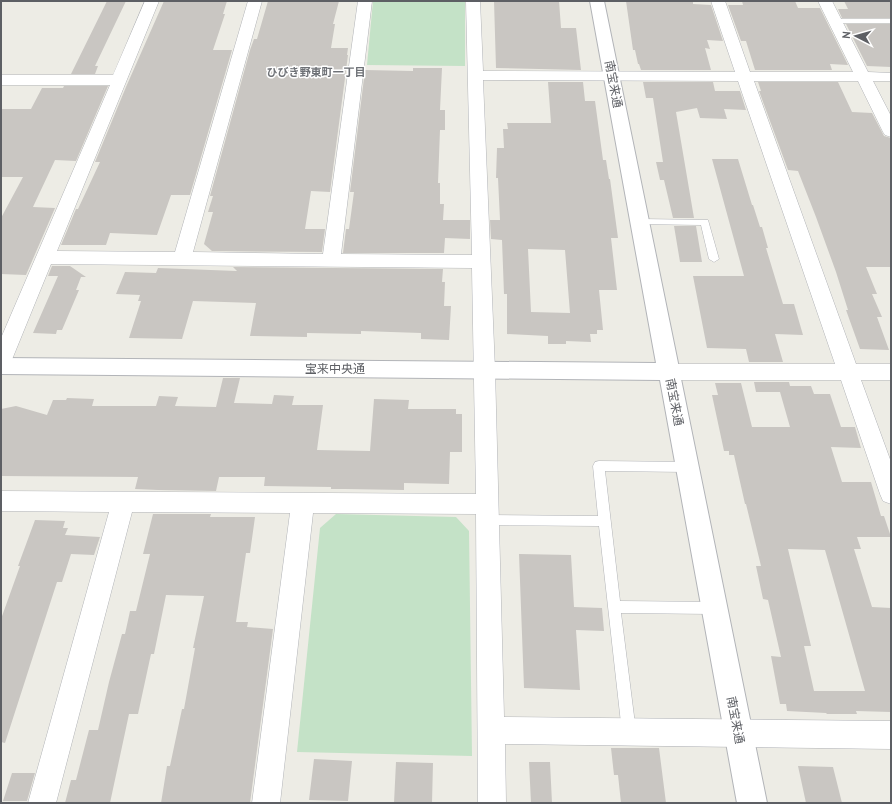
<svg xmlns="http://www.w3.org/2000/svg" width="892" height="804" font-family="'PT Sans','Noto Sans JP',sans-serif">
<rect width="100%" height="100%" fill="#edece5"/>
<path fill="#c4e2c7" d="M373,1H465V66L367,65Z
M336,514L456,517L469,531L472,756L297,752L320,528Z"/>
<path fill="#c9c6c2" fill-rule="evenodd" d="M107,1H126L95,66H98L95,74H71Z
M164,1H227L223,14H225L213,50H232L190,195H171L157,235L110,233L106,245H61L76,209H78L100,162H95L126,87Z
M268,1H339L333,24H335L331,48H348L347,55H348L330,192L311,191L305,229H325L322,252L212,251L204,244L213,212H208L213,196H210L250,50L254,39H257Z
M494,1H559L561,28H576L581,70L496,68Z
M626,1H693V4L711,5L723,41L707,40L710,49L705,48L711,70H641L639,64H638L635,50H633Z
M742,1H795L798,8H820L848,65L830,64L832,70H755L746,41H741L728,5H743Z
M844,1H891V18H842L838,9H848Z
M846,24H891V67L867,66Z
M413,68H442L440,110H445V130H440L438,183H440V204H444L443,220H470V239L445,238L444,253H343L346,229H349L354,192H350L365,70L413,71Z
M548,82H583L585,101H595L603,160H606L609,179H610L618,238H611L617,290H599L603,330H597V334H590L591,342L566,341V344H548V336L507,334V294H504L502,240L491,239L490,220H500L498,178H496L497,148H504L503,129H508L507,123H551ZM528,249L565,250L570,313L531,312Z
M643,82H713L715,91H740L746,110L724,109L727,119L700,118L697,108L676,112L694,218H673L664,180H660L656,162H663L653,98H646Z
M758,82H838L852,112L872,113L884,136L891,138V267H866L877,294H872L882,317H877L889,350L860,349L846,310H848L836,272L816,217L798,171L788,170L759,91H761Z
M64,86H108L76,161L55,160L33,207L55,208L26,275L1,274V218L23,177H1V109H31L42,88H63Z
M712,159H738L752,205H753L760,227H762L768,248H766L783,304H794L803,335L775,334L783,362H749L746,349L707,348L693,276H744Z
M674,226H696L702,262H680Z
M52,266H70L86,277H81L76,290H79L62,330H57L56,334L33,333L58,276H48Z
M233,267L443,269L442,282H445L444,306H451L449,340L421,339V333L361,331V334L307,333V337L250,336L256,303L193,301L182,339L129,338L141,301H138L140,295L116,294L125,272L156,273L158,268L237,271Z
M223,378H240L234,403L272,404L274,395L294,396L292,405H323L317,450L370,451L374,399L409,400L408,409H456V414H462V452H450L449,484L404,483V490L345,489H331V487L264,486L265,477H219L216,491L158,490L135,489L138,477L1,476V409L16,406L47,415L53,400H66L67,398L94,399L92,406H156L159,396L178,397L175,406L216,407Z
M754,382H789L790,386H811L814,394H830L841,427H855L861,448L831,447L842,482H871L881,516H884L891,537H857L861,549H854L872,607L891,608V712L856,711L857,714H827L826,713L787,711L786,704H780L771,656L781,657L768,600L763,599L756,566H761L746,504H745L734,455H729V451H724L712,395H718L715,383H741L752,427H790L780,392H756ZM788,549L825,550L865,691H814L804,646H811Z
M153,514H211L210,517H255L250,553H246L236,622H248L247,627L273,629L250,803H161L167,766H170L182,709H184L195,648H193L204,596L166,595L154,654H151L138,714H129L110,803H65L71,780H76L89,730H98L109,682L122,634H125L130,611H136L150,554H143Z
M35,520L65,521L63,528H68L65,535L100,537L94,555L71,554L62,582H57L5,743L1,742V619L20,566H18Z
M519,554L571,555L574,607L602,608L604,631L576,630L580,690L524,688Z
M611,748H659L666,803H621L618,775H614Z
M314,759L352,761L348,801L309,800Z
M396,762L433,763L432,803H394Z
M529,762H550L552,803H531Z
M798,766L833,767L842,803H806Z
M12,773H35L27,801H3Z"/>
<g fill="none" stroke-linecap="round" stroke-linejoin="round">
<defs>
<path id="service" d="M832,19H891V23H835L831,21Z
M640,219L708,220L719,259L714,262L709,259L701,225L637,224L635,222L637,220Z
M599,461L688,462L692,463L694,467L692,471L688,472L605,471L620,601L714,602L719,604L720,608L719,612L714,614L621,613L636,732L634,737L629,739L624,737L622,732L599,526L488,525L484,524L482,520L484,516L488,515L598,516L593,466L595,462Z"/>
<path id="minor" d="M145,1H159L57,251L175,252L248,1H262L193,252L323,254L358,1H372L341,254L472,255L466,1H480L483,71L735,72L711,1H725L750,72H853L818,1H832L868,72L891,73V81H873L891,116V137L885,135L883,132L858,81H754L856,364H891V380H861L891,462V504L883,501L880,494L841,380H670L663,378L660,372L663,366L670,364H835L738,81L483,80L495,370L504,717L891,721V749L505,744L506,803H478L476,514L313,513L280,803H252L290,513L132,512L56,803H28L109,512L1,511V491L476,494L472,268L51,264L11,362L8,368L1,370V338L110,85H1V75H113Z"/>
<path id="tertiary" d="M590,1H604L679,368L681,372L680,374L767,803H737L660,380L1,374V358L656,363Z"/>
</defs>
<use href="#service" stroke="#b2b4b8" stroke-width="1"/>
<use href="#minor" stroke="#b2b4b8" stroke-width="1"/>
<use href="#tertiary" stroke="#b2b4b8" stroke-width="2"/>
<use href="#service" fill="#fff" fill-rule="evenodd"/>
<use href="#minor" fill="#fff" fill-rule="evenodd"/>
<use href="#tertiary" fill="#fff" fill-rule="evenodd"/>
</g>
<g text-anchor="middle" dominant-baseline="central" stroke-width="3" stroke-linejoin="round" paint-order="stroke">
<g font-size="11" font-weight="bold" fill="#6e7176" stroke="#fff">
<text x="316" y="72">ひびき野東町一丁目</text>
</g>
<g font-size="12" fill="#5d5f64" stroke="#fff">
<text transform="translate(614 84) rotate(79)">南宝来通</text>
<text x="335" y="368">宝来中央通</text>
<text transform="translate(675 402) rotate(79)">南宝来通</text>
<text transform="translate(736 720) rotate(79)">南宝来通</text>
</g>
</g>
<rect width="892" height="804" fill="none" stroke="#5d5f64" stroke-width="4"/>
<g transform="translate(856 36) rotate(276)" stroke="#ffffff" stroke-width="3" paint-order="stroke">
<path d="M0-3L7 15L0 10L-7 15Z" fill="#5d5f64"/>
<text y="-6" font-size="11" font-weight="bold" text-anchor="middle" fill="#5d5f64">N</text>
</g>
</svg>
